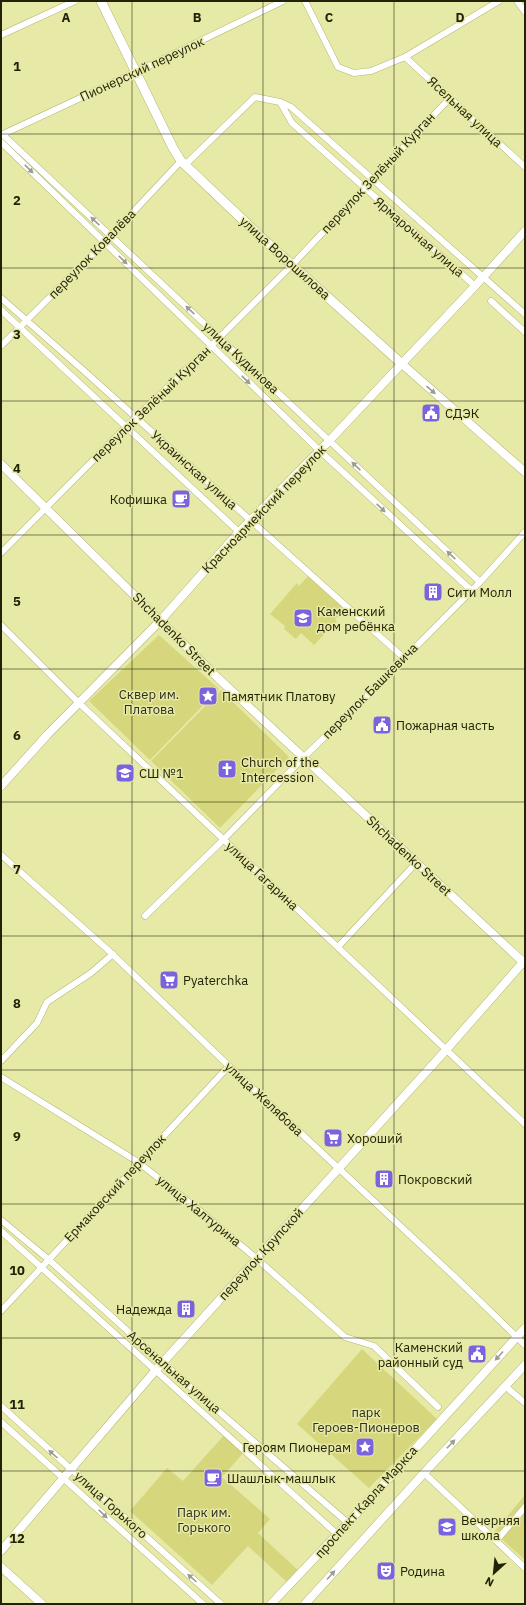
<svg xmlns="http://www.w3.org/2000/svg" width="526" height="1605" font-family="'IBM Plex Sans',sans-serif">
<rect width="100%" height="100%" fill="#e7e9a7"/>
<path fill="#d6d77c" d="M308,576L345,609L335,619L337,621L314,645L301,633L296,639L284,629L285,626L270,614L297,583L299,586Z
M159,635L219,689L150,760L89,701Z
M221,690L289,757L220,828L151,761Z
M362,1349L437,1419L369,1488L297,1424Z
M226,1433L245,1451L222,1477L270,1519L258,1533L300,1572L289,1584L248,1546L212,1585L130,1511L167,1468L183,1481Z
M525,1495V1560L494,1532Z"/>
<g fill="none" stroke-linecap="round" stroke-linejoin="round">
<defs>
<path id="minor" d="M305,1L338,67L354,73L371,71L405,57L499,1
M517,1L525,12
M1,35L75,1
M405,57L525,167
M280,102L292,123L475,286
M2,134L480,582
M1,135L136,72L283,1
M1,142L320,451L471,590
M185,165L255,97L280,102L291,107L525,314
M1,298L83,370L404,658
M491,301L525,332
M1,310L239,532
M1,346L105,242L181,161
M1,553L127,426L211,346L292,265L450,98
M1,625L79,703L525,1124
M1,855L107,949L229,1066L455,1277L525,1345
M145,916L223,840L304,757L379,684L480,582L525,532
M338,947L416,863
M1,1061L37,1023L47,1002L91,973L113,954
M1,1077L138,1162L199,1210L257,1259L345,1337L374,1346L438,1407
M1,1220L48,1259L163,1363L348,1523
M1,1231L337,1534
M1,1311L229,1066
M505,1386L525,1403
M1,1406L221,1604
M1,1422L203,1604
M424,1473L525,1568
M497,1540L525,1507"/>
<path id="tertiary" d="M402,364L525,472
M1,464L218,678L523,962
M1,786L48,734L161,620L239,532L329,441L475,286L525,231
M1,1551L155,1371L446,1050L525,960
M1,1567L42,1604
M271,1604L348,1523L525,1328
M305,1604L424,1473L525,1365"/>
<path id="secondary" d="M101,1L173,148L181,161L261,237L402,364"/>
</defs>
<use href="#minor" stroke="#b6b777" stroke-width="7"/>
<use href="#tertiary" stroke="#b6b777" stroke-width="9"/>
<use href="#secondary" stroke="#b6b777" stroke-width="10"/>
<use href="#minor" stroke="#fff" stroke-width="6"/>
<use href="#tertiary" stroke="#fff" stroke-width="8"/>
<use href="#secondary" stroke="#fff" stroke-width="9"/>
</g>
<defs><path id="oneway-solid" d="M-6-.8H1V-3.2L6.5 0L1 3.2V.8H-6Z"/></defs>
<g fill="#9c9c8f">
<use href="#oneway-solid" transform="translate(29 169) rotate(44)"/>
<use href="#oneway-solid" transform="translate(95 221) rotate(-137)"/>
<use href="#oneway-solid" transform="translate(123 260) rotate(44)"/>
<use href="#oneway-solid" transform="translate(190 310) rotate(-137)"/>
<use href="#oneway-solid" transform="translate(246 380) rotate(44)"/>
<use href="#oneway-solid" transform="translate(431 390) rotate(41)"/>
<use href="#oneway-solid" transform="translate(356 466) rotate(-137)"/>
<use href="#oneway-solid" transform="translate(381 508) rotate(43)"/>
<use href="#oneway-solid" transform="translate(451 555) rotate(-137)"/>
<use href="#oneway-solid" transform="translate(499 1356) rotate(132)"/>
<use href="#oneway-solid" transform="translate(451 1444) rotate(-46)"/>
<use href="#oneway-solid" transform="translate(53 1454) rotate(-138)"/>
<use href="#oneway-solid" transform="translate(103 1514) rotate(43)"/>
<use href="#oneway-solid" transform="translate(331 1575) rotate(-48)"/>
<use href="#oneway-solid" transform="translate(192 1578) rotate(-138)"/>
</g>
<path fill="none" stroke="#222207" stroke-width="1" stroke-opacity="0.55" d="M132,1V1604M263,1V1604M394,1V1604M1,134H525M1,268H525M1,401H525M1,535H525M1,669H525M1,802H525M1,936H525M1,1070H525M1,1204H525M1,1338H525M1,1471H525"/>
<defs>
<symbol id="civic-square" viewBox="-11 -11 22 22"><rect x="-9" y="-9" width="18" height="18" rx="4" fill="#7c63de" stroke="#e7e9a7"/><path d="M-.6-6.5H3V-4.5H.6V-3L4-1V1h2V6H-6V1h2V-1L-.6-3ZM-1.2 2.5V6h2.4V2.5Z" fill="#fff"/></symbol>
<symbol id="cafe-square" viewBox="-11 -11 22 22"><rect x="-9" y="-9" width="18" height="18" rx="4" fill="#7c63de" stroke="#e7e9a7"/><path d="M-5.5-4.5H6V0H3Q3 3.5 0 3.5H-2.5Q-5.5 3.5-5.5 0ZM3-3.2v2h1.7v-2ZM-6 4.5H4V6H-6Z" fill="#fff"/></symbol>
<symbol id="building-square" viewBox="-11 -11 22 22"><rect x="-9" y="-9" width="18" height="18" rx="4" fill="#7c63de" stroke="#e7e9a7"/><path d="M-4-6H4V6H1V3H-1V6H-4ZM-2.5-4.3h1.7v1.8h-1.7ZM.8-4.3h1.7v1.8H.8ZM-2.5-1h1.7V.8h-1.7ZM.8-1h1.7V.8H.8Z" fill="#fff"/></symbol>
<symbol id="school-square" viewBox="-11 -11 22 22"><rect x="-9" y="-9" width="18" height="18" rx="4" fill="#7c63de" stroke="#e7e9a7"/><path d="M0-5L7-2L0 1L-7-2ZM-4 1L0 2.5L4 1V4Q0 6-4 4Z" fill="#fff"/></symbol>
<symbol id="sight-square" viewBox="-11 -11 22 22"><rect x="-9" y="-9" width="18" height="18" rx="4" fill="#7c63de" stroke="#e7e9a7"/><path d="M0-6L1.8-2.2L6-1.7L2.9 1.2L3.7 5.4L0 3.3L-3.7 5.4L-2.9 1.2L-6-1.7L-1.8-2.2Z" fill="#fff"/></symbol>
<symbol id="church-square" viewBox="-11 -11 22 22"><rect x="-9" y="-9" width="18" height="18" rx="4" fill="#7c63de" stroke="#e7e9a7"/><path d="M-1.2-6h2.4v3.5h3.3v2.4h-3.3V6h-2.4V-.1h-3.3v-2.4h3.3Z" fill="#fff"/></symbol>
<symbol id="supermarket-square" viewBox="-11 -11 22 22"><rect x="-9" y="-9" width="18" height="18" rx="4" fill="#7c63de" stroke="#e7e9a7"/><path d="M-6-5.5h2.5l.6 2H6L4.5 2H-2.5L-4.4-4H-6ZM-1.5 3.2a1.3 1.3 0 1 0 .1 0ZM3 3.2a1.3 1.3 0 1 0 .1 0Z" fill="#fff"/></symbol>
<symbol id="theatre-square" viewBox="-11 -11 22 22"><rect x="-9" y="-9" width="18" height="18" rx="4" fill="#7c63de" stroke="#e7e9a7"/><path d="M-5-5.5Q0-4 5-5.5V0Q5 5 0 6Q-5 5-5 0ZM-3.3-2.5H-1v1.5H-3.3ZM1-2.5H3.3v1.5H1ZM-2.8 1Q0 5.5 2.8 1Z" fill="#fff"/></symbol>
</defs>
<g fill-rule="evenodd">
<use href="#civic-square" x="420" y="402" width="22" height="22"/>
<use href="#cafe-square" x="170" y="488" width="22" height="22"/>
<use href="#building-square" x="422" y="581" width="22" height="22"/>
<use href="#school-square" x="292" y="607" width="22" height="22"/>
<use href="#sight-square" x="197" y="685" width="22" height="22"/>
<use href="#civic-square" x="371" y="714" width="22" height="22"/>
<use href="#church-square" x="216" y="758" width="22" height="22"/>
<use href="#school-square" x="114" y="762" width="22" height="22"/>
<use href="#supermarket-square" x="158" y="969" width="22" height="22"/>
<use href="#supermarket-square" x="322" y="1127" width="22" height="22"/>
<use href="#building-square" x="373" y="1168" width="22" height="22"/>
<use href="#building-square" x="175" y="1298" width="22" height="22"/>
<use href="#civic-square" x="466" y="1343" width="22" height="22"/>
<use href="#sight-square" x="354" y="1436" width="22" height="22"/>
<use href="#cafe-square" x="202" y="1467" width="22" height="22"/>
<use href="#school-square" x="436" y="1516" width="22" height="22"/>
<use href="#theatre-square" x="375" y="1560" width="22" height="22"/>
</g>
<g text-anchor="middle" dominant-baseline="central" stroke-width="3" stroke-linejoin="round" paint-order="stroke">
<g font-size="13" fill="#222207" stroke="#e7e9a7">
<text transform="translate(142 69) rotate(-25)">Пионерский переулок</text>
<text transform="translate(465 112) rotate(43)">Ясельная улица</text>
<text transform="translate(378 173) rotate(-47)">переулок Зелёный Курган</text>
<text transform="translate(419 237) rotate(41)">Ярмарочная улица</text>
<text transform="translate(92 254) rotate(-46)">переулок Ковалёва</text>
<text transform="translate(285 258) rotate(42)">улица Ворошилова</text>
<text transform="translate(241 358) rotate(43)">улица Кудинова</text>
<text transform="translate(151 404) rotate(-44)">переулок Зелёный Курган</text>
<text transform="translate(194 470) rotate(42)">Украинская улица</text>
<text transform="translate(264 509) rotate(-46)">Красноармейский переулок</text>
<text transform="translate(174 634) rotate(45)">Shchadenko Street</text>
<text transform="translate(370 691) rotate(-45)">переулок Башкевича</text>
<text transform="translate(409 856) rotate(43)">Shchadenko Street</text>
<text transform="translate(262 876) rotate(43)">улица Гагарина</text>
<text transform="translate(264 1099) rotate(43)">улица Желябова</text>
<text transform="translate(115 1188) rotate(-47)">Ермаковский переулок</text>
<text transform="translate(199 1211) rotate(39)">улица Халтурина</text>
<text transform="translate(261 1254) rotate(-48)">переулок Крупской</text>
<text transform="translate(174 1372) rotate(41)">Арсенальная улица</text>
<text transform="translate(366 1502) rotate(-48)">проспект Карла Маркса</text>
<text transform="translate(111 1505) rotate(42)">улица Горького</text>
</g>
<g font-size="13" fill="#222207" stroke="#e7e9a7" text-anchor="start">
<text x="445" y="413">СДЭК</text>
<text x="167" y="499" text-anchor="end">Кофишка</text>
<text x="447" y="592">Сити Молл</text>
<text x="317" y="611">Каменский<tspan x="317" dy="15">дом ребёнка</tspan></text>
<text x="222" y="696">Памятник Платову</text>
<text x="396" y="725">Пожарная часть</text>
<text x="241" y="762">Church of the<tspan x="241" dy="15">Intercession</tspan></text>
<text x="139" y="773">СШ №1</text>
<text x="183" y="980">Pyaterchka</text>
<text x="347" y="1138">Хороший</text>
<text x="398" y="1179">Покровский</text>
<text x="172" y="1309" text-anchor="end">Надежда</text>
<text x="463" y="1347" text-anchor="end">Каменский<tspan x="463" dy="15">районный суд</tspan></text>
<text x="351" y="1447" text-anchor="end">Героям Пионерам</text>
<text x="227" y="1478">Шашлык-машлык</text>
<text x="461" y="1520">Вечерняя<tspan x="461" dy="15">школа</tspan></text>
<text x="400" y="1571">Родина</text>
</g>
<g font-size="13" fill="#2d2d18" stroke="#e7e9a7">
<text x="149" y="694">Сквер им.<tspan x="149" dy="15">Платова</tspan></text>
<text x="366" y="1412">парк<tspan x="366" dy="15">Героев-Пионеров</tspan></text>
<text x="204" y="1512">Парк им.<tspan x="204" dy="15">Горького</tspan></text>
</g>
</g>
<g font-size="13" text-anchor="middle" font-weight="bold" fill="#222207" stroke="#e7e9a7" stroke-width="3" stroke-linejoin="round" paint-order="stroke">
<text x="66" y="22">A</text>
<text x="197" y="22">B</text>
<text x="329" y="22">C</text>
<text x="460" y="22">D</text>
<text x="17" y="71">1</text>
<text x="17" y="205">2</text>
<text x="17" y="339">3</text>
<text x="17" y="473">4</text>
<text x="17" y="606">5</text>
<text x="17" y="740">6</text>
<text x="17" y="874">7</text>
<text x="17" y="1008">8</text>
<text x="17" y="1141">9</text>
<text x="17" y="1275">10</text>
<text x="17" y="1409">11</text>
<text x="17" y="1543">12</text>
</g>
<rect width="526" height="1605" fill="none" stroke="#222207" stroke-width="4"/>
<g transform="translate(494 1573) rotate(207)" stroke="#e7e9a7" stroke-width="3" paint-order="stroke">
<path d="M0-3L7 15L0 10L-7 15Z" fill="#222207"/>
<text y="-6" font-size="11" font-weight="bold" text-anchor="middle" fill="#222207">N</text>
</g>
</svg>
